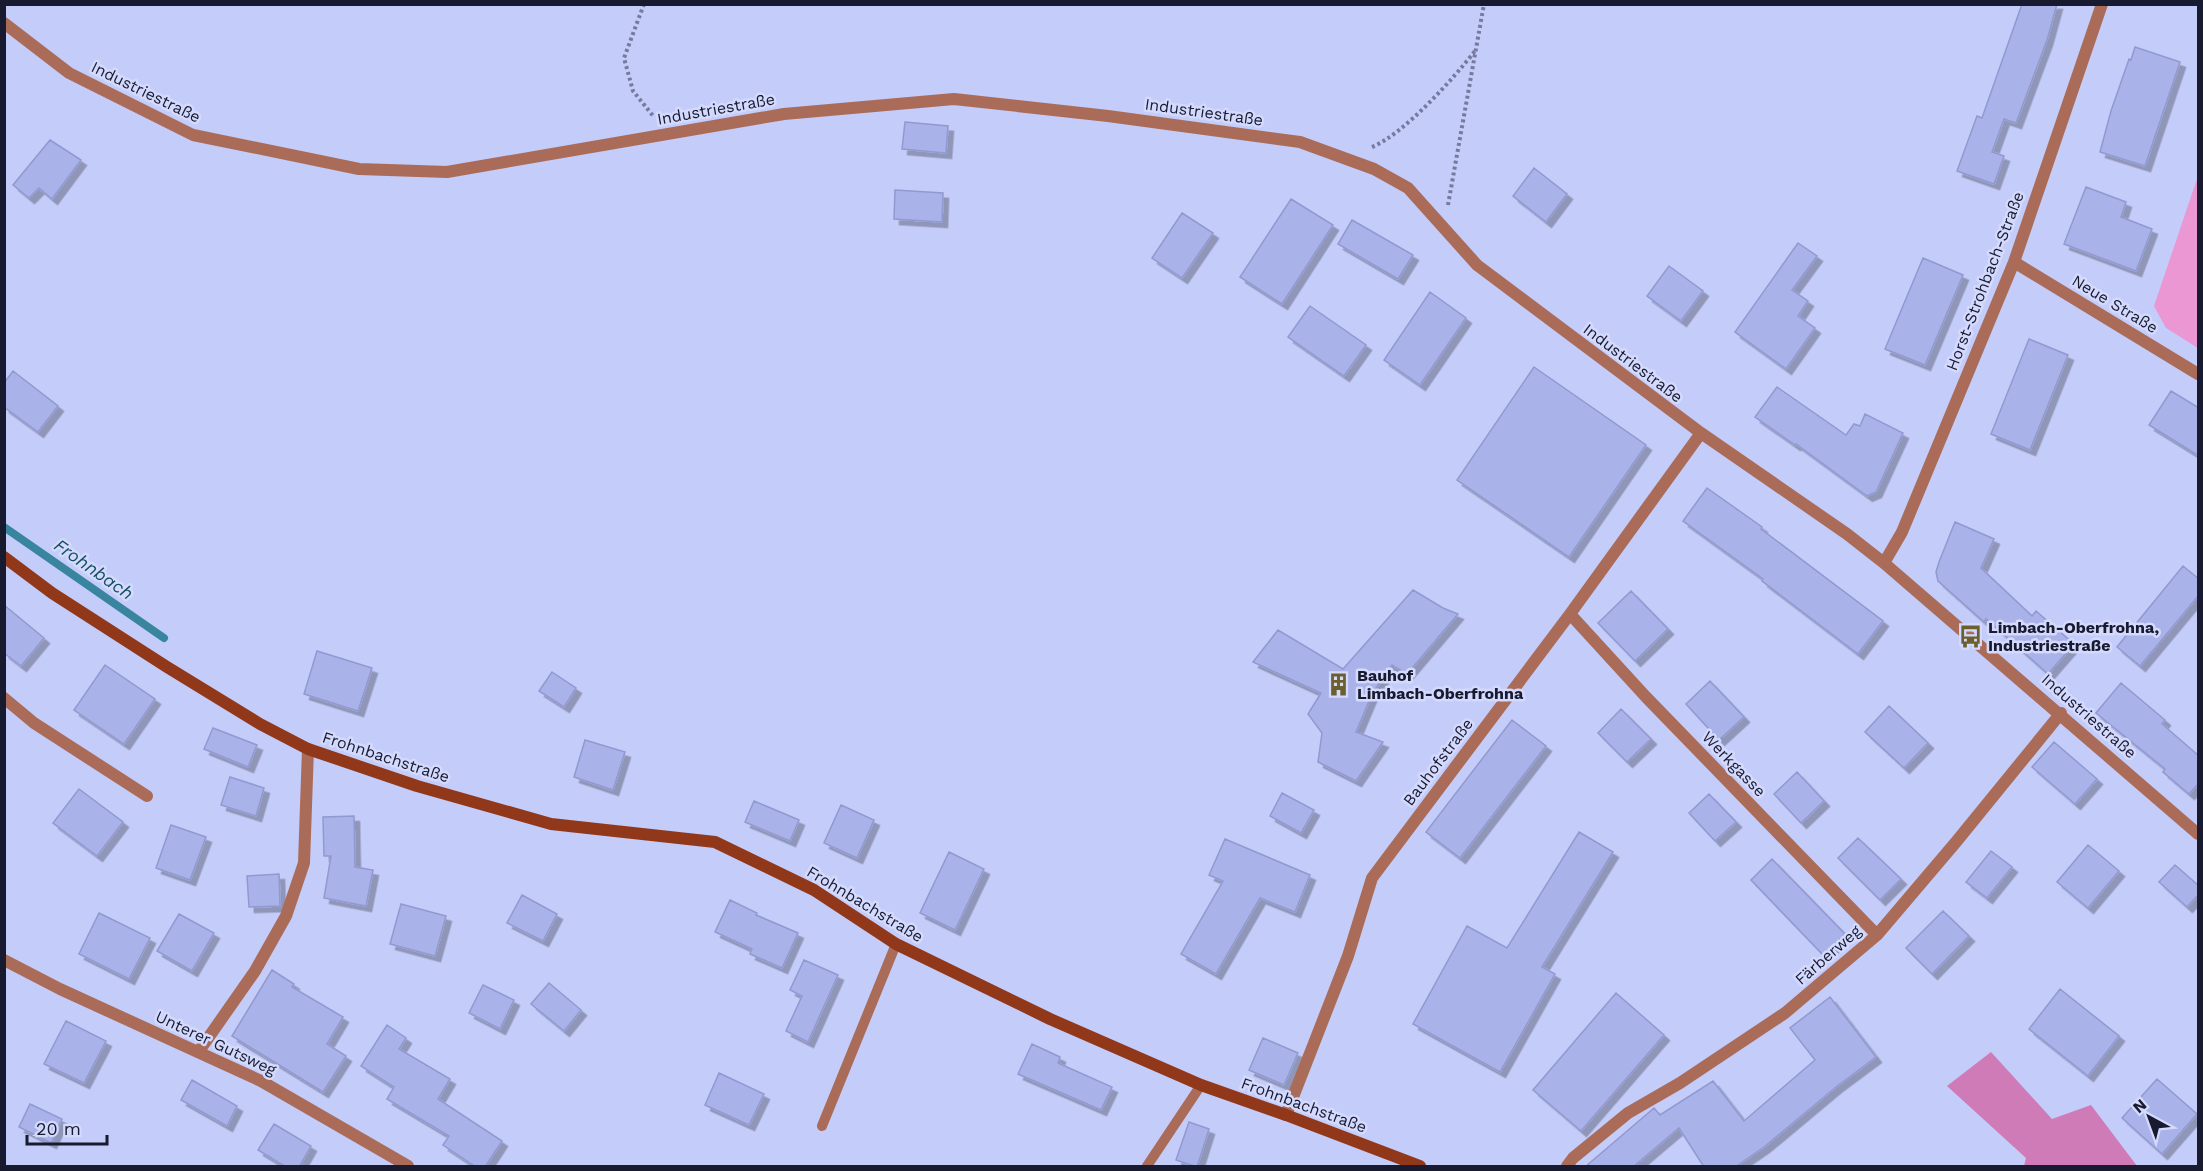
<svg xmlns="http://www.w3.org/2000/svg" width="2203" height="1171" font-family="'Work Sans',sans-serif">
<defs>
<filter id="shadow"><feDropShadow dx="5.5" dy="5.5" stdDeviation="0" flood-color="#0004"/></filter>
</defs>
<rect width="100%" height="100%" fill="#c4ccfa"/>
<path fill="#ea97d3" d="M2198,176V348L2166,328L2154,306Z"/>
<path fill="#cf7bb8" d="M1991,1052L2052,1119L2091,1105L2137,1166H2024L2026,1158L1947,1086Z"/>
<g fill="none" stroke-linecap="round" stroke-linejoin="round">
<path stroke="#39849e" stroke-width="8" d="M4,527L164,638"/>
</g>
<path fill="#aab2ea" stroke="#9199d0" stroke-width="1.5" filter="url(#shadow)" d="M2022,4H2057L2047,40L2016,123L2004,119L1992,152L2004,156L1994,184L1957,171L1977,116L1982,118Z
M2135,47L2180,62L2145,166L2100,152L2111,111L2129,59L2131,60Z
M905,122L948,126L946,153L902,149Z
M50,140L81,160L52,199L39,188L29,198L13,185Z
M1534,168L1567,194L1546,222L1513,196Z
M2086,187L2126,202L2121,217L2152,229L2136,271L2064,244Z
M895,190L943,193L942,222L894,219Z
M1291,199L1333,225L1282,304L1240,277Z
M1182,213L1213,233L1182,278L1152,258Z
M1352,220L1413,255L1398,279L1338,244Z
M1798,243L1817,256L1792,290L1808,301L1798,316L1815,328L1786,369L1735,332Z
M1923,258L1963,275L1925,365L1885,349Z
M1669,266L1703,291L1681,321L1647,296Z
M1430,292L1466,318L1420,385L1384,360Z
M1310,306L1366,345L1344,376L1288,337Z
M2029,339L2068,355L2030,450L1991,434Z
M1534,367L1646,445L1569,557L1457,480Z
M13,371L58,406L38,432L4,407V383Z
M1777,387L1846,435L1854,424L1860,426L1865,414L1903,433L1876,492L1867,496L1796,444L1795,445L1755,417Z
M2171,391L2199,408V456L2149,425Z
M1707,488L1762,527L1761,529L1883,621L1858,654L1762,581L1763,579L1683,521Z
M1955,522L1994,539L1981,568L2032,616L2036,611L2074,644L2048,674L1986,619L1984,622L1938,581L1936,572L1939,562Z
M2183,566L2199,579V595L2140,666L2117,647Z
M1413,590L1443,608L1458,614L1407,674L1392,665L1372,694L1356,732L1383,742L1356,781L1318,762L1322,733L1308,714L1321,693L1253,662L1278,630L1343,669Z
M1631,591L1668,629L1635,661L1598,623Z
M4,605L44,638L21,666L4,653Z
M317,651L372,668L358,711L304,694Z
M105,665L155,699L124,744L74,710Z
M552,672L576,688L564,707L539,691Z
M1710,681L1744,717L1719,740L1686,704Z
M2121,683L2165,720L2162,724L2199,756V783L2189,794L2163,772L2165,769L2096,713Z
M1889,706L1928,743L1904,768L1865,732Z
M1621,709L1651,739L1627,762L1598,733Z
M1512,720L1546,746L1460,858L1426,832Z
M213,728L257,745L248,767L204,749Z
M585,740L625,752L613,790L574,777Z
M2054,742L2097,779L2075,804L2032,767Z
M1797,772L1824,801L1801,823L1774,794Z
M230,777L264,788L256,816L221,805Z
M79,789L123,822L97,856L53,823Z
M1282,793L1314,810L1301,833L1270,816Z
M1709,794L1736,822L1715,841L1689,813Z
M754,801L799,820L790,841L745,822Z
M841,805L874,820L857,858L824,843Z
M354,816L355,867L373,870L366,906L324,898L331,856H324L323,817Z
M171,825L206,837L190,880L156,868Z
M1579,832L1613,852L1542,967L1555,974L1500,1072L1413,1024L1467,926L1507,948Z
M1858,838L1901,879L1880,900L1838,858Z
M1225,839L1310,875L1295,912L1260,898L1216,974L1181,954L1223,881L1209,875Z
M2088,845L2119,871L2088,908L2057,882Z
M1991,851L2012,867L1987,898L1966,882Z
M949,852L984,869L955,930L920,913Z
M1772,859L1845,934L1824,956L1751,880Z
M2175,865L2199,886V894L2187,907L2159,882Z
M279,874L280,906L249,907L247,876Z
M522,895L557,914L543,941L507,923Z
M730,900L757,913L756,915L798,933L782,968L750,954L752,949L715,932Z
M401,904L446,916L435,956L390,944Z
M1943,911L1969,936L1932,974L1906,948Z
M99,913L150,938L129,979L79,954Z
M179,914L214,933L192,971L157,951Z
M804,960L838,975L808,1042L786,1031L802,996L790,990Z
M272,970L294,984L292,987L343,1017L327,1044L346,1056L323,1092L232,1036Z
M549,983L581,1010L564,1031L531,1004Z
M483,985L514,1000L500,1029L469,1013Z
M2060,989L2119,1036L2088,1076L2029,1029Z
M1616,993L1664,1035L1581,1131L1533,1090Z
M1830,997L1876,1057L1836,1087L1764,1147L1735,1167H1704L1679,1128L1633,1167H1585L1654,1108L1660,1115L1713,1081L1744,1121L1815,1060L1790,1028Z
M66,1021L106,1041L84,1083L44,1064Z
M387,1025L406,1038L399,1049L450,1079L438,1099L502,1141L485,1167H476L443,1145L449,1136L387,1099L394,1087L361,1066Z
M1263,1038L1298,1053L1284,1085L1249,1070Z
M1032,1044L1060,1057L1058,1063L1112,1087L1101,1110L1018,1074Z
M719,1073L764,1094L749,1125L705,1105Z
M2157,1079L2197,1114L2162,1154L2122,1118Z
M192,1080L237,1106L227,1126L181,1100Z
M30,1104L62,1119L51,1143L19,1127Z
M1189,1122L1209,1129L1197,1167L1176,1160Z
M274,1124L311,1146L299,1167H286L258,1150Z"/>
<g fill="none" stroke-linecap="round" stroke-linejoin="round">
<path stroke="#757b9d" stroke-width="4" stroke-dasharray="3 3" stroke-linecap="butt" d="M644,4L624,58L633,91L654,117
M1372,147C1404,134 1453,79 1475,51
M1448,205L1484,4"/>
<path stroke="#aa6c59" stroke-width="10" d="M822,1126L896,944
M1147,1166L1201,1085"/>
<path stroke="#aa6c59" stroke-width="12" d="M4,23L69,73L193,135L359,169L447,172L784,114L954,99L1108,116L1300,142L1374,169L1408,188L1477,265L1701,433L1847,534L1884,563L2198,834
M2014,262L2198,374
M1884,563L1902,532L2014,262L2102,4
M1570,614L1646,697L1877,935
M4,698L34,723L147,796
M4,960L60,989L261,1081L408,1166
M199,1051L255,971L286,916L304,863L308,749
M1286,1115L1348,956L1372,878L1570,614L1701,433
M1567,1166L1573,1158L1628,1113L1680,1083L1785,1013L1877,935L1956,842L2061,713"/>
<path stroke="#91371a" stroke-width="12" d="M4,557L52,593L167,667L260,724L308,749L417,786L551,824L715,842L814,890L896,944L1050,1019L1201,1085L1286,1115L1420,1166"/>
</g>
<defs>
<symbol id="bus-bare" viewBox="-9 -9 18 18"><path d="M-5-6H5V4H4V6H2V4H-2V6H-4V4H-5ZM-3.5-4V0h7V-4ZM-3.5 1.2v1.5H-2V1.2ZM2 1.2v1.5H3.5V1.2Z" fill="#6b602d" stroke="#d4dafd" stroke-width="2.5" paint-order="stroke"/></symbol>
<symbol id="building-bare" viewBox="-9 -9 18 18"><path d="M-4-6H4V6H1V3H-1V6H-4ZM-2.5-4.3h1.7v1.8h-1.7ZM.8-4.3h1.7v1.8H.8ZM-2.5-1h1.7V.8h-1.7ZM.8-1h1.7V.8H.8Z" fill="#6b602d" stroke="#d4dafd" stroke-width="2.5" paint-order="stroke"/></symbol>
</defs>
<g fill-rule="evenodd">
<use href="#bus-bare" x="1954" y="620" width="33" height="33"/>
<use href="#building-bare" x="1322" y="668" width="33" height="33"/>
</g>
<g text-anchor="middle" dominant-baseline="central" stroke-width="5" stroke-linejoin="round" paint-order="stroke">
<g font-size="16" fill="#181a2f" stroke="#d4dafd">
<text transform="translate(146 92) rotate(26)">Industriestraße</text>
<text transform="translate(716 109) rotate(-10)">Industriestraße</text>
<text transform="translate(1204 112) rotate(8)">Industriestraße</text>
<text transform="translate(1985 281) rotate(-69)">Horst-Strohbach-Straße</text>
<text transform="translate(2115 304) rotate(31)">Neue Straße</text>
<text transform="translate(1633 363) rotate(37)">Industriestraße</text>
<text transform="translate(2089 716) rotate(41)">Industriestraße</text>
<text transform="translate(386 757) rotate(18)">Frohnbachstraße</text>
<text transform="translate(1438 762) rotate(-53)">Bauhofstraße</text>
<text transform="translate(1734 764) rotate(46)">Werkgasse</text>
<text transform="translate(865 904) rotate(31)">Frohnbachstraße</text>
<text transform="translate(1828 955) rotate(-41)">Färberweg</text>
<text transform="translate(216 1043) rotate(25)">Unterer Gutsweg</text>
<text transform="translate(1304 1105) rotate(20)">Frohnbachstraße</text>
</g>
<g font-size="16" font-weight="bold" fill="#181a2f" stroke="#d4dafd" text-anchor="start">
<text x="1988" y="627">Limbach-Oberfrohna,<tspan x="1988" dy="18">Industriestraße</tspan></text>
<text x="1357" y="675">Bauhof<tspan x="1357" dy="18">Limbach-Oberfrohna</tspan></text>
</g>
<g font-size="18" font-style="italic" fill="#13505e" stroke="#d4dafd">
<text transform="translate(94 569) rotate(35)">Frohnbach</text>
</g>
</g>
<rect width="2203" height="1171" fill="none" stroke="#181a2f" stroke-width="12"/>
<g transform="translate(2149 1117) rotate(319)" stroke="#d4dafd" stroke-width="4.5" paint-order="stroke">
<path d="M0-4.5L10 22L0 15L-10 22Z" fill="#181a2f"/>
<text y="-9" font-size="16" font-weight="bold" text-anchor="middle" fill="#181a2f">N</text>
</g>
<path d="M27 1135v9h80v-9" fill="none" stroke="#181a2f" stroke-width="3"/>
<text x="36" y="1135" font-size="18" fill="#181a2f" stroke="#d4dafd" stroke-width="4.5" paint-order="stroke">20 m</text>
</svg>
